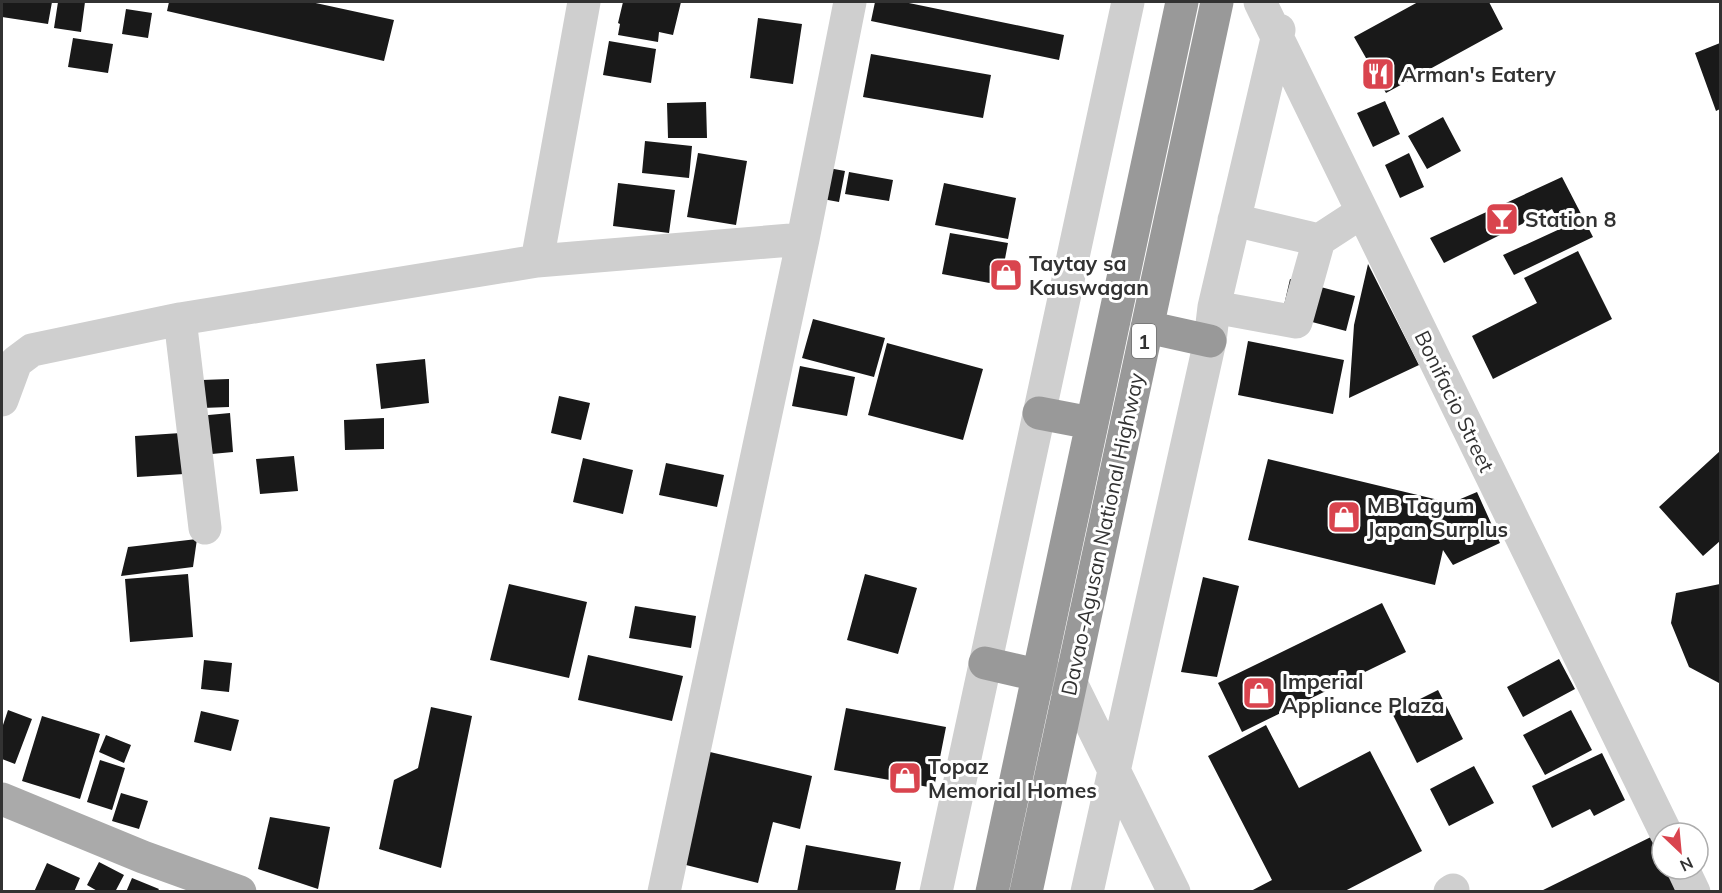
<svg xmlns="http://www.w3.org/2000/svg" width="1722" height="893" font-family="Mulish,sans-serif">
<rect width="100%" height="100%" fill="#fff"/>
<path fill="#191919" d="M2,2H52L48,24L2,17Z
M58,2H85L81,32L54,28Z
M169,2H311L394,20L384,61L167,11Z
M623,2H681L673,35L659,32L658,42L618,35L620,24L618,23Z
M875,2H904L1064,35L1059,60L871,21Z
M1418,2H1489L1503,29L1386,93L1354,37Z
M126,9L152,13L148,38L122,34Z
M758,18L802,24L793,84L750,78Z
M73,38L113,44L108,73L68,67Z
M609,41L656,49L651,83L603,75Z
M1720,43V109L1716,111L1695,53Z
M871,54L991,75L983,118L863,97Z
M1385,101L1400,134L1373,147L1357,113Z
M706,102L707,138H668L667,103Z
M1443,117L1461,151L1427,169L1408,136Z
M645,141L692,146L689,178L642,173Z
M698,153L747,161L736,225L687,217Z
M1409,153L1424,187L1400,198L1385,165Z
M823,167L845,171L839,202L817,198Z
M849,172L893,180L889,201L845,194Z
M1562,177L1593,237L1514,275L1503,255L1562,228L1552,209L1444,263L1430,238Z
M618,183L675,190L669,233L613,226Z
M944,183L1016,198L1008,239L935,225Z
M950,233L1008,243L1000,285L942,274Z
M1578,251L1612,319L1493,379L1472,336L1537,303L1524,278Z
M1368,264L1419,365L1349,398L1354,325Z
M1290,279L1355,296L1346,331L1282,314Z
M813,319L885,338L874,377L802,358Z
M1248,341L1344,360L1333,414L1238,395Z
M887,343L983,369L963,440L868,415Z
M425,359L429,403L381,409L376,364Z
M800,366L855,377L847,416L792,406Z
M229,379V407L202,408V380Z
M559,396L590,403L581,440L551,433Z
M230,413L233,452L201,455L198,416Z
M384,418V449L345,450L344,420Z
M181,433L184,474L137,477L135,436Z
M1720,451V541L1703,556L1659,507Z
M294,456L298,491L260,494L256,459Z
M583,458L633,470L623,514L573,502Z
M1268,459L1451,503L1477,492L1500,543L1453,565L1443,550L1435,585L1248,540Z
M666,463L724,475L717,507L659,495Z
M197,539L193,567L121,576L128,547Z
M188,574L193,637L130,642L125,579Z
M865,574L917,588L898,654L847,640Z
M1203,577L1239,586L1217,677L1181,672Z
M509,584L587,602L569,678L490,660Z
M1720,584V681L1719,683L1689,667L1671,623L1676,593Z
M1382,603L1406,652L1242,732L1218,683Z
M635,606L696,616L691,648L629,638Z
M588,655L683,676L672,721L578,700Z
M1559,659L1575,689L1523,717L1507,687Z
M204,660L232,663L229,692L201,689Z
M1438,690L1463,739L1417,763L1392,713Z
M431,707L472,716L441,868L379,849L394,780L418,768Z
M846,708L946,727L934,788L834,770Z
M8,710L32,719L15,764L2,759V728Z
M1571,710L1592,750L1545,775L1523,735Z
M201,711L239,720L231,751L194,742Z
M42,716L100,734L80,799L22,781Z
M1266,725L1299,788L1370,751L1422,851L1343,892H1249L1272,880L1208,756Z
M106,735L131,745L124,763L99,752Z
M710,752L812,776L800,829L773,822L758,883L682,864Z
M1602,753L1625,800L1594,816L1590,809L1552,828L1532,786Z
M100,760L125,768L112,810L87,802Z
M1474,766L1494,803L1449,826L1430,789Z
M121,793L148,801L139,829L112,821Z
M270,817L330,827L318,889L258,869Z
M1657,834L1662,845V869H1673L1684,892H1539Z
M806,845L901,862L895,892H797Z
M99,862L124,875L115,892H99L87,885Z
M47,863L80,878L74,892H34Z
M132,878L159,889L157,892H126Z"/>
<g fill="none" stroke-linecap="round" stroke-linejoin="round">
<path stroke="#cfcfcf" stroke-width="33" d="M1260,2L1666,833
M1234,220L1319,240
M537,261L584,2
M1214,307L1296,322L1319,240L1362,212
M180,319L205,528
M2,400L16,362L32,350L180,319L537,261L803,239
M1055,678L1070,681L1174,892
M1683,869L1694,892
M664,892L803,239L850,2
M936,892L1128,2
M1087,892L1210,341L1214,307L1279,30
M1450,892L1453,890"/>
<path stroke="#aaa" stroke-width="33" d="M2,799L143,857L240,892"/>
<path stroke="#999" stroke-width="33" d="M1147,327L1210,341
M1039,413L1091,423
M985,663L1037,675
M992,892L1182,2
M1026,892L1217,2"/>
</g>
<defs>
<symbol id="restaurant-square" viewBox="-11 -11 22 22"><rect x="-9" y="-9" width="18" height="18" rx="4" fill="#d9444e" stroke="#fff"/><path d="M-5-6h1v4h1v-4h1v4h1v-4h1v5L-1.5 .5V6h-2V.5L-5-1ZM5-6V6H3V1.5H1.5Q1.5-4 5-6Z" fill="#fff"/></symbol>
<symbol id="bar-square" viewBox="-11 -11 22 22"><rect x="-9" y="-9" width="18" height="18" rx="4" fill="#d9444e" stroke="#fff"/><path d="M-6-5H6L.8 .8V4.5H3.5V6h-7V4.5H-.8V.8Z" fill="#fff"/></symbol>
<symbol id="shop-square" viewBox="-11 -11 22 22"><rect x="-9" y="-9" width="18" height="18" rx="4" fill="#d9444e" stroke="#fff"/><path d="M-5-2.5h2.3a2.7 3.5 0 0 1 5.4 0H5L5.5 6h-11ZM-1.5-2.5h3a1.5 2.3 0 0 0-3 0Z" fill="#fff"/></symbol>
</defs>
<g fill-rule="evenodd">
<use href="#restaurant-square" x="1359" y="55" width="38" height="38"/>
<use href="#bar-square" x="1483" y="200" width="38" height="38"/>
<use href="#shop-square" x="987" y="256" width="38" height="38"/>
<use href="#shop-square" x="1325" y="498" width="38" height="38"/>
<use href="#shop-square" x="1240" y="674" width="38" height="38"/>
<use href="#shop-square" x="886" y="759" width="38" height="38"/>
</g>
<g text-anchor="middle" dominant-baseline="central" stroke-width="6" stroke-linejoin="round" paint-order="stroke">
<rect fill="#fff" stroke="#707070" stroke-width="1.5" x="1132" y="324" width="24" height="34" rx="4.5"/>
<g font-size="20" font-weight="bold" fill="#323232">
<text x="1144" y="341">1</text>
</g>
<g font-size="21" font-weight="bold" fill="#323232" stroke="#fff" text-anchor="start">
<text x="1401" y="74">Arman's Eatery</text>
<text x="1525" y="219">Station 8</text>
<text x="1029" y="263">Taytay sa<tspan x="1029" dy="24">Kauswagan</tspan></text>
<text x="1367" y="505">MB Tagum<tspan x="1367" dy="24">Japan Surplus</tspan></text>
<text x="1282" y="681">Imperial<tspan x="1282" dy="24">Appliance Plaza</tspan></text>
<text x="928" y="766">Topaz<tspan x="928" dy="24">Memorial Homes</tspan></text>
</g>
<g font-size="21" fill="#323232" stroke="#fff">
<text transform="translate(1455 401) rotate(64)">Bonifacio Street</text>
<text transform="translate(1102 534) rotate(-78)">Davao-Agusan National Highway</text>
</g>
</g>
<rect width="1722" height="893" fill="none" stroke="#323232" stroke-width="6"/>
<g transform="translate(1680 851) rotate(154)"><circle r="28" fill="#ffffff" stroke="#adadad" stroke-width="1.5"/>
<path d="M0-4.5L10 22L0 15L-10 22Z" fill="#d9444e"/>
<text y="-9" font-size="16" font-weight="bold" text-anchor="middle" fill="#323232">N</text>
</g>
</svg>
